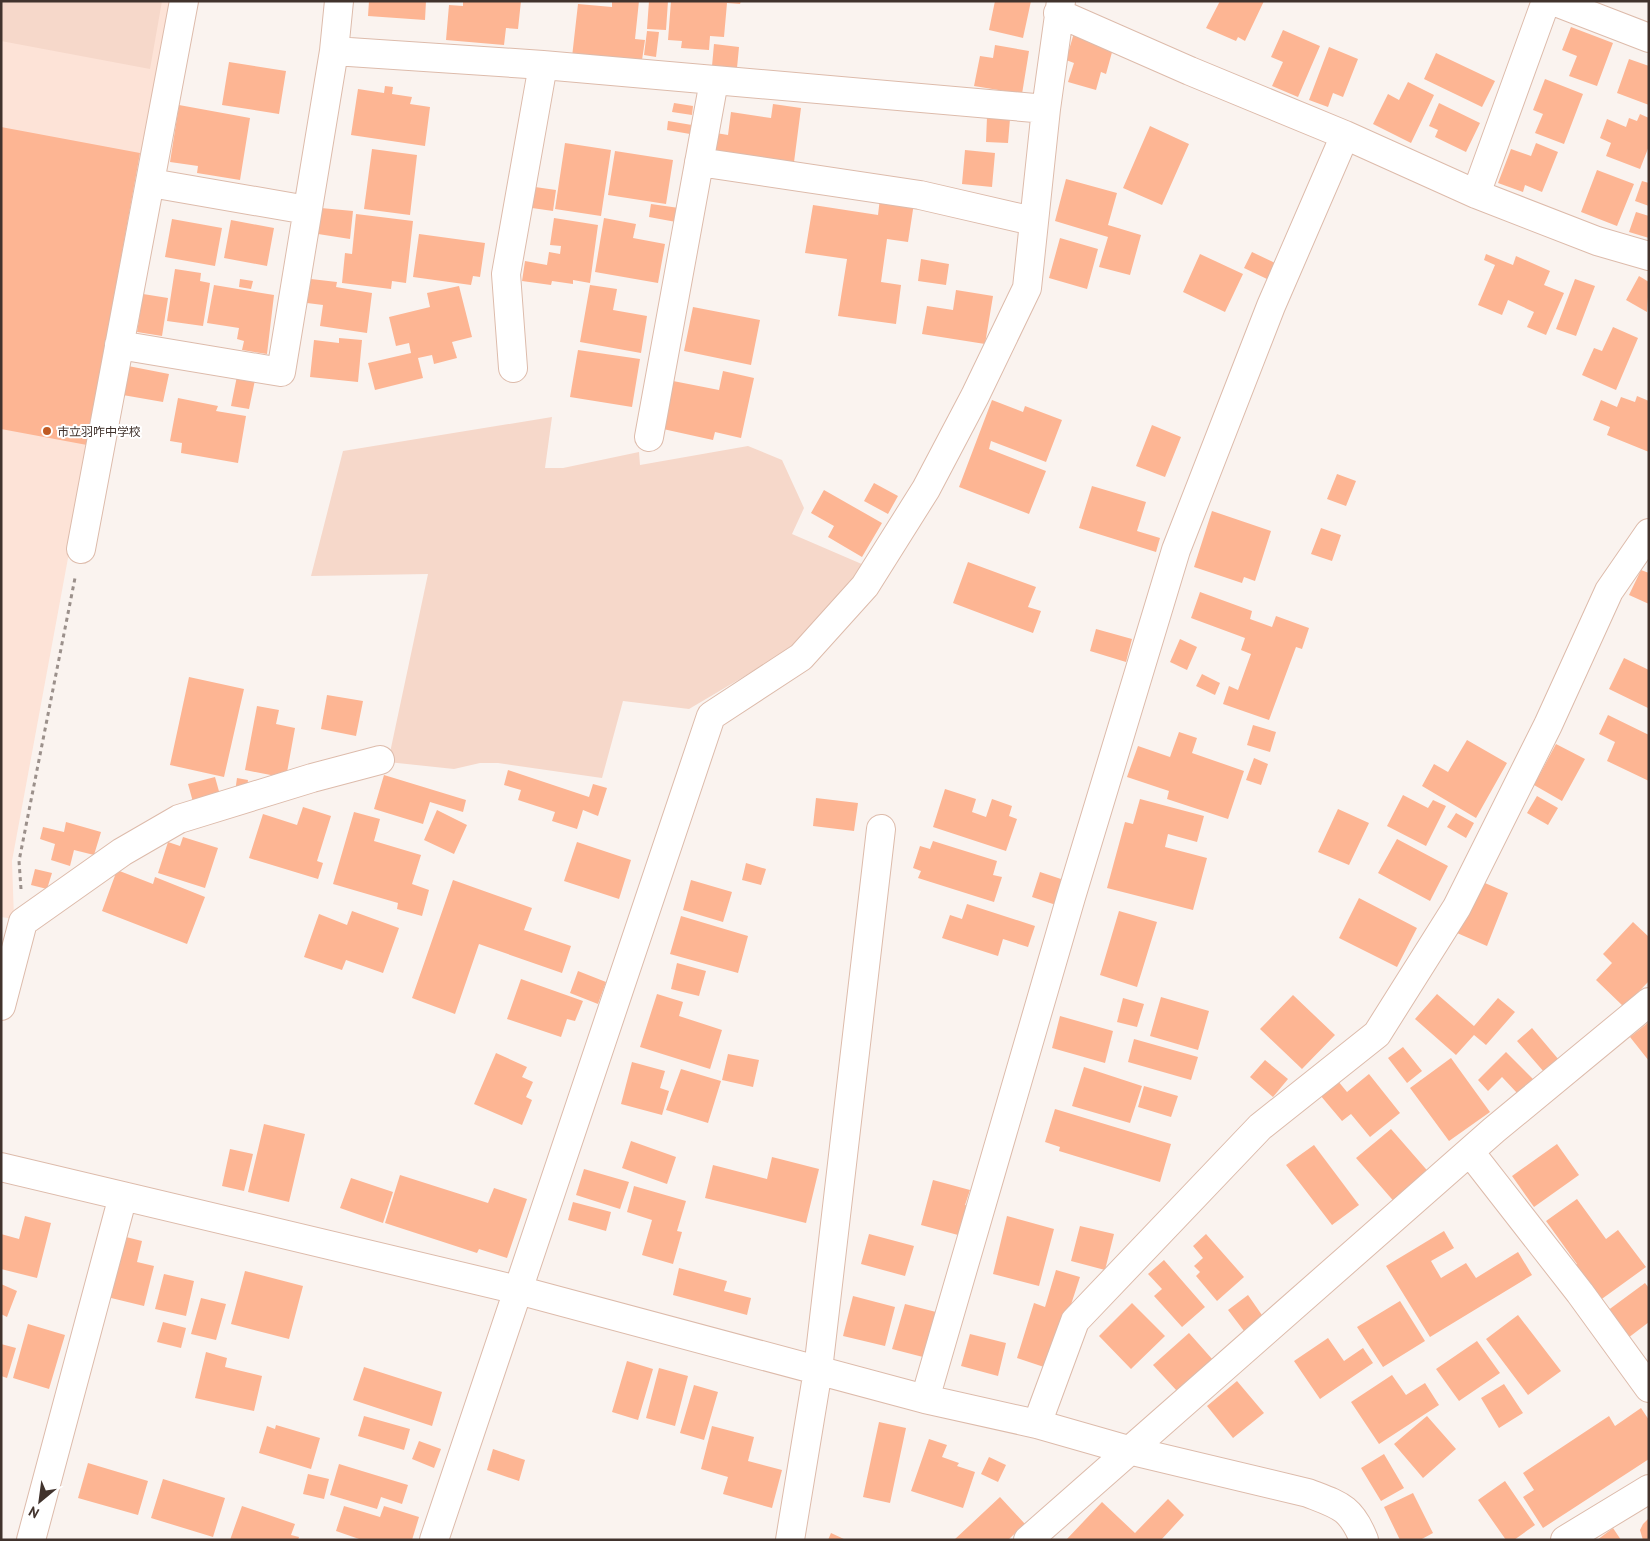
<svg xmlns="http://www.w3.org/2000/svg" width="1650" height="1541" font-family="'PT Sans','Noto Sans JP',sans-serif">
<rect width="100%" height="100%" fill="#faf3ef"/>
<path fill="#fde3d7" d="M1,1H171L12,861L14,919L1,917Z"/>
<path fill="#f6d8ca" d="M1,1H162L150,69L1,41Z
M552,417L545,468H563L639,452L640,465L748,446L782,460L804,508L792,534L864,565L837,603L789,650L689,709L623,701L602,778L498,763H480L454,769L388,762L428,574L311,576L343,451Z"/>
<path fill="#fdb593" d="M369,1H426L425,20L368,16Z
M463,1H521L518,29L506,28L504,45L446,40L449,5L463,6Z
M612,1H639L635,39L645,40L642,60L572,57L578,4L612,7Z
M649,1H668L666,30L647,29Z
M671,1H741L740,4L727,3L724,37L710,36L709,50L681,48L682,41L668,40Z
M995,1H1031L1023,38L989,30Z
M1220,1H1264L1245,41L1238,37L1236,41L1206,28Z
M1571,27L1613,43L1597,86L1569,76L1577,56L1562,50Z
M1283,30L1320,46L1298,97L1272,86L1283,62L1271,57Z
M647,31L659,32L656,57L644,55Z
M1074,33L1114,45L1106,74L1101,72L1096,90L1068,82L1074,63L1066,60Z
M714,44L739,47L737,68L712,66Z
M995,45L1029,51L1022,94L974,86L980,56L993,58Z
M1329,47L1358,59L1343,97L1333,93L1328,107L1309,100Z
M1436,53L1495,81L1482,107L1424,79Z
M1629,59L1649,66V105L1617,93Z
M229,62L286,71L279,114L222,105Z
M1545,79L1583,94L1564,144L1535,133L1543,114L1533,110Z
M1408,82L1434,95L1411,143L1373,124L1388,94L1399,100Z
M385,86L393,87L392,94L412,97L410,104L430,107L425,146L351,135L358,89L384,93Z
M674,103L693,106L692,115L672,112Z
M1439,103L1480,123L1466,152L1435,137L1438,130L1429,126Z
M773,104L801,108L793,170L713,160L716,133L728,135L731,112L771,118Z
M179,105L250,118L240,180L197,173L198,166L170,162Z
M1640,114L1649,118V146L1640,169L1606,156L1611,143L1600,138L1607,119L1626,127L1629,118L1637,121Z
M987,117L1010,119L1008,143L986,142Z
M668,121L692,125L690,134L667,130Z
M1150,126L1189,144L1162,205L1123,188Z
M1,127L140,153L87,445L1,429Z
M565,143L611,150L601,216L555,209Z
M1536,143L1558,152L1542,192L1525,185L1523,192L1498,183L1511,149L1531,156Z
M372,149L417,155L410,215L364,209Z
M965,150L995,153L992,187L962,184Z
M615,151L673,160L666,204L608,195Z
M1597,170L1634,184L1617,226L1581,212Z
M1066,179L1117,193L1108,225L1141,235L1130,275L1099,267L1108,237L1055,221Z
M1642,181L1649,183V206L1635,201Z
M535,187L556,190L553,211L532,208Z
M880,198L914,203L908,242L887,239L881,282L901,285L896,324L838,316L847,259L805,253L813,205L878,215Z
M651,204L679,208L676,222L649,217Z
M321,208L353,211L350,239L318,234Z
M1636,212L1649,216V238L1629,232Z
M356,214L413,221L406,283L392,281L391,289L342,283L345,253L352,254Z
M554,218L598,225L590,283L573,280V284L552,281L551,285L522,281L525,261L547,265L549,252L560,254L561,246L550,245Z
M604,218L636,224L633,238L665,244L658,283L595,272Z
M172,219L222,228L215,266L165,257Z
M231,220L274,228L267,266L224,258Z
M419,234L485,243L480,277L473,276L471,285L413,277Z
M1060,238L1098,249L1087,289L1049,278Z
M1252,252L1275,263L1267,279L1244,268Z
M1200,254L1243,274L1225,312L1183,292Z
M1486,254L1513,265L1516,256L1550,271L1544,285L1564,293L1546,335L1527,327L1534,312L1508,300L1502,315L1478,305L1495,265L1484,260Z
M921,259L949,264L946,285L918,281Z
M175,269L201,273L200,281L210,283L203,326L167,321Z
M1639,276L1649,282L1647,312L1626,300Z
M240,279L253,281L251,289L239,287Z
M311,279L337,282L336,287L372,293L367,333L320,326L323,305L307,303Z
M1575,279L1595,286L1576,336L1556,329Z
M214,285L274,295L267,354L242,350L244,341L237,339L239,328L207,323Z
M590,285L617,289L613,310L647,316L641,353L580,342Z
M459,286L472,337L452,342L457,358L434,364L432,355L418,358L423,378L375,390L368,363L411,353L409,343L396,346L389,317L430,307L427,293Z
M956,290L993,296L985,344L922,334L927,306L953,310Z
M143,294L168,298L162,336L137,332Z
M693,307L760,320L751,365L684,351Z
M1613,327L1638,338L1616,390L1582,375L1594,348L1602,351Z
M339,338L362,340L358,382L310,377L314,340L339,343Z
M578,350L640,359L632,407L570,397Z
M123,365L169,374L163,402L117,394Z
M723,371L754,378L741,438L715,432L713,440L663,429L673,381L719,390Z
M237,376L255,380L249,409L231,406Z
M1637,396L1649,401V452L1607,435L1610,427L1593,420L1601,400L1617,407L1621,397L1635,402Z
M178,398L218,406L216,411L246,416L238,463L181,453L182,443L170,441Z
M992,400L1023,412L1025,406L1062,420L1046,462L991,441L989,449L1046,471L1029,514L959,487Z
M1152,425L1181,437L1165,477L1136,466Z
M1337,474L1356,481L1346,506L1327,499Z
M874,483L898,496L888,514L864,501Z
M1092,486L1146,502L1137,531L1160,538L1156,552L1079,528Z
M824,490L882,523L862,557L828,537L834,526L811,513Z
M1212,511L1271,531L1255,581L1244,577L1242,583L1194,567Z
M1321,528L1341,535L1332,561L1311,554Z
M968,562L1036,587L1028,607L1041,611L1033,633L953,603Z
M1641,570L1649,573V604L1629,595Z
M1200,592L1252,611L1250,619L1272,627L1276,616L1309,628L1302,649L1296,647L1269,720L1223,704L1229,686L1238,690L1251,654L1241,650L1245,638L1191,618Z
M1096,629L1132,639L1126,662L1090,651Z
M1180,639L1197,647L1187,670L1170,662Z
M1624,658L1649,670L1648,708L1609,689Z
M1202,674L1220,683L1215,695L1196,686Z
M189,677L244,689L224,777L170,765Z
M327,695L363,701L356,736L321,729Z
M257,706L279,710L276,724L295,728L286,778L245,770Z
M1608,715L1649,735V781L1607,761L1615,742L1599,734Z
M1253,725L1276,732L1270,752L1247,745Z
M1179,732L1197,738L1192,753L1244,771L1228,819L1167,799L1169,791L1127,777L1138,746L1170,757Z
M1467,740L1507,763L1476,818L1422,786L1434,764L1448,772Z
M1556,744L1585,759L1562,801L1534,785Z
M1254,758L1268,764L1261,785L1246,780Z
M508,770L589,797L593,784L607,788L598,816L583,810L577,829L552,821L555,812L518,800L521,790L504,785Z
M384,775L466,800L463,812L430,802L423,824L374,809Z
M215,777L220,795L193,802L188,784Z
M237,778L248,780L246,794L235,792Z
M945,789L976,799L972,812L986,817L992,799L1012,806L1009,816L1017,819L1006,851L933,827Z
M1403,795L1428,808L1433,800L1446,806L1426,846L1387,826Z
M1537,796L1558,808L1548,825L1527,813Z
M816,798L858,803L854,831L813,826Z
M1140,799L1204,816L1197,842L1168,834L1165,847L1207,858L1193,910L1107,888L1125,822L1133,824Z
M303,807L331,816L317,861L323,863L318,879L249,858L263,814L297,825Z
M1338,809L1369,823L1349,865L1318,852Z
M437,810L467,825L454,854L424,840Z
M354,812L380,819L374,841L421,855L412,884L429,890L422,916L397,909L398,903L333,884Z
M1456,813L1474,823L1466,838L1447,827Z
M66,822L101,832L94,855L74,850L70,866L51,860L55,844L40,839L43,827L64,832Z
M183,837L218,848L205,888L158,873L168,842L180,846Z
M1397,839L1448,866L1430,901L1378,873Z
M933,841L997,861L993,875L1002,877L994,902L918,878L921,871L913,868L920,846L930,849Z
M577,842L631,860L619,899L564,881Z
M746,863L766,869L761,885L742,880Z
M35,869L52,873L47,889L31,885Z
M117,870L153,884L155,877L205,897L187,944L102,911Z
M1040,872L1064,880L1056,905L1032,897Z
M453,880L532,908L524,930L571,946L562,973L479,944L455,1014L412,998Z
M691,880L732,892L723,922L683,910Z
M1478,880L1508,893L1487,946L1457,933Z
M1359,898L1417,928L1397,967L1339,938Z
M967,904L1035,926L1028,947L1003,939L998,956L942,938L950,915L962,919Z
M352,911L399,928L383,973L346,960L342,970L304,957L319,914L347,925Z
M1119,911L1157,922L1137,987L1100,975Z
M681,916L748,936L738,973L670,954Z
M1633,922L1649,937V981L1624,1007L1596,980L1612,963L1603,954Z
M677,963L706,971L699,996L671,989Z
M578,971L606,982L598,1004L570,993Z
M521,979L583,1001L575,1021L567,1019L561,1037L507,1019Z
M657,994L683,1002L679,1016L722,1030L710,1069L640,1047Z
M1437,994L1474,1026L1498,998L1515,1012L1486,1045L1474,1035L1456,1055L1415,1019Z
M1293,995L1335,1035L1302,1069L1260,1029Z
M1161,997L1209,1011L1198,1050L1150,1036Z
M1123,998L1144,1004L1137,1027L1117,1022Z
M1060,1016L1113,1031L1105,1063L1052,1048Z
M1649,1022V1061L1630,1037Z
M1532,1028L1559,1060L1544,1072L1517,1041Z
M1134,1039L1198,1057L1191,1080L1128,1062Z
M1403,1047L1422,1071L1407,1083L1388,1058Z
M1506,1052L1533,1079L1518,1094L1502,1077L1488,1091L1478,1080Z
M496,1053L527,1067L522,1077L533,1082L526,1097L532,1100L522,1125L474,1104Z
M728,1054L759,1060L753,1087L722,1080Z
M1451,1058L1490,1112L1449,1141L1410,1088Z
M1265,1060L1288,1079L1273,1097L1250,1077Z
M632,1062L665,1071L660,1088L669,1091L662,1115L621,1104Z
M1084,1067L1142,1086L1130,1123L1072,1106Z
M681,1069L721,1081L708,1123L666,1110Z
M1369,1074L1400,1113L1370,1137L1351,1114L1342,1121L1320,1095L1338,1081L1347,1092Z
M1144,1086L1178,1096L1171,1117L1138,1107Z
M1055,1109L1171,1144L1160,1182L1059,1151L1060,1147L1045,1142Z
M264,1124L305,1134L289,1202L248,1192Z
M1391,1129L1432,1176L1397,1205L1356,1158Z
M631,1141L676,1157L667,1184L622,1168Z
M1557,1144L1579,1175L1534,1207L1512,1176Z
M1314,1145L1359,1205L1332,1225L1286,1165Z
M230,1149L253,1154L244,1191L222,1186Z
M772,1157L819,1169L806,1223L705,1198L713,1165L767,1179Z
M584,1169L629,1182L620,1209L576,1195Z
M400,1175L488,1203L494,1188L527,1199L507,1258L479,1249L477,1253L385,1223Z
M351,1178L393,1192L383,1223L340,1208Z
M933,1180L970,1190L965,1205L969,1206L964,1224H961L958,1235L921,1225Z
M634,1186L686,1201L677,1231L682,1232L673,1264L642,1255L652,1220L627,1212Z
M1577,1199L1606,1239L1618,1230L1646,1267L1599,1301L1573,1266L1577,1264L1546,1221Z
M573,1202L611,1212L606,1231L568,1220Z
M25,1216L51,1223L37,1278L1,1269V1234L19,1239Z
M1007,1216L1054,1229L1039,1286L993,1274Z
M1080,1226L1114,1234L1105,1270L1071,1261Z
M1444,1231L1454,1248L1431,1261L1441,1278L1466,1263L1476,1278L1518,1252L1532,1275L1430,1337L1386,1266Z
M869,1234L914,1246L905,1276L861,1264Z
M1206,1234L1244,1277L1217,1301L1196,1276L1200,1272L1194,1266L1203,1258L1193,1246Z
M122,1236L142,1241L137,1262L154,1266L144,1306L107,1297Z
M1164,1260L1205,1307L1182,1327L1154,1296L1162,1289L1148,1274Z
M679,1268L727,1281L724,1291L751,1298L747,1315L673,1295Z
M1056,1270L1080,1277L1050,1369L1017,1358L1034,1303L1045,1307Z
M245,1271L303,1286L289,1339L231,1324Z
M164,1274L194,1281L186,1316L155,1309Z
M1645,1283L1649,1288V1322L1628,1338L1607,1311Z
M1,1284L17,1291L7,1317L1,1314Z
M1248,1295L1264,1318L1244,1331L1228,1310Z
M853,1296L895,1307L885,1346L843,1336Z
M201,1298L226,1304L216,1340L191,1334Z
M1400,1301L1425,1341L1383,1367L1357,1327Z
M1132,1303L1165,1336L1131,1369L1099,1336Z
M905,1304L936,1312L923,1357L892,1349Z
M1518,1315L1561,1371L1528,1395L1486,1339Z
M163,1322L186,1328L181,1348L157,1342Z
M28,1324L65,1335L49,1389L13,1378Z
M1189,1333L1213,1360L1177,1391L1153,1365Z
M970,1334L1006,1343L998,1376L961,1366Z
M1328,1338L1344,1361L1363,1348L1373,1363L1320,1399L1294,1361Z
M1477,1341L1500,1373L1459,1401L1436,1369Z
M1,1344L16,1348L7,1378L1,1376Z
M206,1352L227,1358L225,1367L262,1376L254,1411L195,1398Z
M627,1361L653,1369L638,1420L612,1412Z
M364,1367L442,1392L432,1426L353,1400Z
M659,1368L688,1376L675,1426L646,1418Z
M1392,1375L1406,1395L1425,1383L1439,1405L1379,1444L1351,1402Z
M1237,1381L1264,1413L1233,1438L1207,1406Z
M1504,1384L1523,1413L1499,1428L1481,1398Z
M694,1385L718,1392L704,1440L680,1433Z
M1641,1408L1649,1420V1459L1543,1528L1523,1497L1534,1490L1523,1473L1609,1416L1615,1426Z
M364,1416L410,1429L404,1450L358,1436Z
M1427,1416L1456,1449L1423,1478L1394,1444Z
M879,1422L906,1428L890,1503L863,1497Z
M276,1425L320,1438L311,1469L259,1453L267,1426L275,1429Z
M712,1426L754,1437L748,1461L782,1470L772,1508L723,1494L728,1477L701,1469Z
M929,1439L947,1445L942,1457L959,1463L957,1466L975,1472L963,1508L911,1491Z
M419,1441L441,1449L434,1468L412,1459Z
M493,1449L525,1460L519,1481L487,1470Z
M1384,1454L1404,1488L1381,1501L1361,1468Z
M989,1457L1006,1465L998,1482L981,1474Z
M88,1463L148,1481L138,1515L78,1498Z
M339,1464L408,1485L402,1504L381,1497L377,1509L330,1495Z
M308,1474L329,1479L324,1499L303,1494Z
M163,1479L225,1498L213,1537L151,1518Z
M1505,1481L1535,1525L1514,1540H1506L1478,1500Z
M1413,1493L1433,1533L1420,1540H1400L1384,1507Z
M1000,1497L1025,1524L1008,1540H954Z
M1168,1499L1184,1515L1161,1540H1066L1102,1502L1135,1533Z
M242,1506L295,1524L291,1535L299,1537L298,1540H230Z
M344,1506L380,1517L384,1506L419,1517L412,1540H362L336,1531Z
M1649,1518V1540H1643L1640,1530L1643,1524Z
M1613,1528L1621,1540H1597Z
M831,1533L846,1540H828Z"/>
<g fill="none" stroke-linecap="round" stroke-linejoin="round">
<defs>
<path id="minor" d="M1553,1L1649,38
M1058,13L1190,71L1345,135L1476,194L1597,241L1649,256
M334,51L543,65L1046,109
M699,162L920,195L1033,221
M151,183L307,210
M1476,194L1546,1
M119,345L281,372L334,51L339,1
M513,368L506,274L543,65
M649,437L714,81
M81,549L184,1
M1,1006L23,922L122,852L179,819L312,778L380,760
M1470,1152L1580,1293L1649,1388
M1,1167L518,1290L925,1399L1037,1424L1128,1450L1308,1493C1339,1505 1351,1507 1364,1540
M925,1399L1071,897L1176,550L1271,306L1345,135
M1037,1424L1075,1321L1260,1127L1377,1034L1457,907L1548,725L1609,591L1649,533
M31,1540L123,1196
M434,1540L711,716L801,657L865,586L926,489L975,396L1027,288L1046,109L1061,1
M790,1540L818,1370L881,829
M1028,1540L1494,1130L1649,1002
M1565,1540L1649,1489"/>
</defs>
<use href="#minor" stroke="#ddbbab" stroke-width="30"/>
<path stroke="#9b908b" stroke-width="3" stroke-dasharray="4 4" stroke-linecap="butt" d="M21,889L19,861L75,578"/>
<use href="#minor" stroke="#fff" stroke-width="28"/>
</g>
<circle fill="#bf5b24" stroke="#fff" stroke-width="2" cx="47" cy="431" r="5"/>
<g text-anchor="middle" dominant-baseline="central" stroke-width="4" stroke-linejoin="round" paint-order="stroke">
<g font-size="12" fill="#41332d" stroke="#fff" text-anchor="start">
<text x="57" y="431">市立羽咋中学校</text>
</g>
</g>
<rect width="1650" height="1541" fill="none" stroke="#41332d" stroke-width="5"/>
<g transform="translate(40 1501) rotate(209)" stroke="#ffffff" stroke-width="4" paint-order="stroke">
<path d="M0-4L9 19L0 12L-9 19Z" fill="#41332d"/>
<text y="-8" font-size="14" font-weight="bold" text-anchor="middle" fill="#41332d">N</text>
</g>
</svg>
